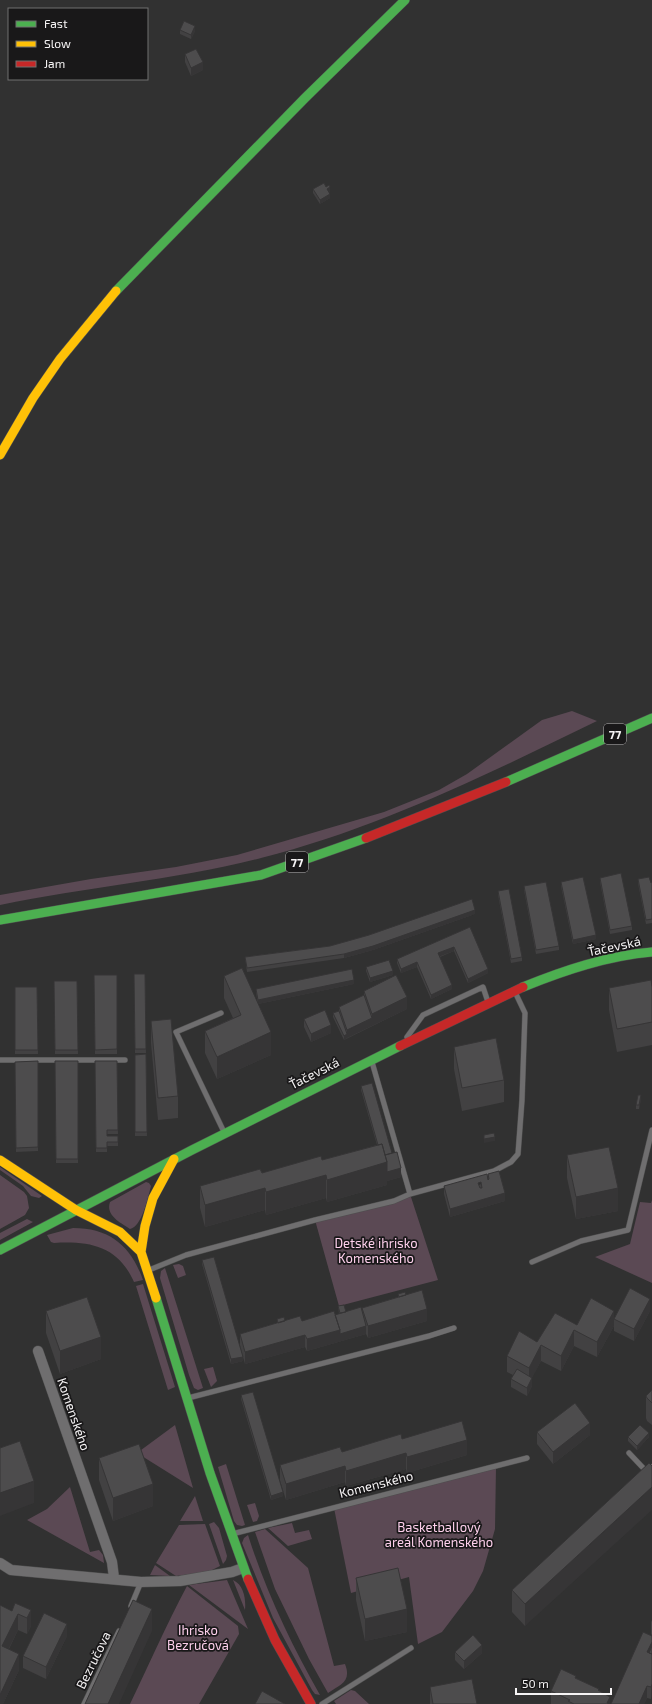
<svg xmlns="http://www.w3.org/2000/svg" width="652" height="1704" font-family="'Exo 2',sans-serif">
<rect width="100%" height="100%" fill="#313131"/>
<path fill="#5b4954" d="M572,711L597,721C488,774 379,828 261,858C176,880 87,887 0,905V895L91,879L176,867L237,855L384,812L439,790L467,774L542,720Z
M0,1167L42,1196L39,1198L31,1196L23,1186L0,1170Z
M0,1175L24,1192L27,1196L29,1208L25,1215L0,1229Z
M146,1182L149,1183L151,1186C148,1197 142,1227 130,1229C122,1223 105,1216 110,1202Z
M410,1194L438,1280L339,1306L315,1220Z
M652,1200V1283L595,1257L630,1244L640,1202L651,1203Z
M27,1219L33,1222L0,1240V1233Z
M73,1228C110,1228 131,1246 143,1280L134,1282C118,1246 90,1241 54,1243L51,1242L47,1235Z
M179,1264L183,1266L186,1275L178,1278L173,1265Z
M165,1268L203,1388L198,1390L194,1388L189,1375L160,1278L161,1271Z
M143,1284L175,1387L168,1390L136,1286Z
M213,1367L217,1381L211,1387L204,1369Z
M175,1425L193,1488L137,1453Z
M226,1464L245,1525L242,1526L237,1525L234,1521L218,1467Z
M496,1467L495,1529L483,1571L473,1591L442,1632L418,1644L409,1577L351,1593L334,1508Z
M70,1487L90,1552L99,1550L103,1555L104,1563L27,1520L47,1509Z
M195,1496L203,1521H180Z
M255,1503L259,1516L257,1521L253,1522L247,1505Z
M214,1522L219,1528L227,1556L226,1560L223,1564L209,1524Z
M292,1523L295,1533L309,1530L312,1539L288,1546L268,1528Z
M205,1524L220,1566L208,1572L176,1576L156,1563L179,1525Z
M265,1529L308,1568L334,1666L345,1664C352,1682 340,1685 328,1693L309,1659L275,1589L255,1532Z
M248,1535C266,1592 291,1644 320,1695L315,1694L312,1690L273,1618L242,1543L244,1538Z
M155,1565L170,1576L150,1575Z
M227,1580L248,1629L189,1585Z
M233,1580C244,1585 246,1599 245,1610Z
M187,1586L238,1626L239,1634L199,1704H130C149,1665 166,1625 187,1586Z
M351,1690L355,1691L369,1704H336L334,1701Z"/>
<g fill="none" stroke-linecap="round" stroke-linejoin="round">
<defs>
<path id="lane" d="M221,1013L176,1032L224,1132
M407,1037L423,1015L483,987L488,1002
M0,1060H125
M372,1062L410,1194
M532,1262L581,1241L628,1230L652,1130
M149,1270L186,1255L315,1220L394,1201L410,1194L494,1171L511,1162L518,1154L522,1100L525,1013L515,992
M188,1398L429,1336L454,1328
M629,1453L647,1472L652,1467
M232,1534L527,1458
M131,1606L141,1582
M84,1704L119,1631
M322,1704L411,1648"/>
<path id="street" d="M38,1351L112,1562L114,1578
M0,1563L11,1570L141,1582L180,1581L232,1572L243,1568"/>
<path id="fast" d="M116,291L305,98L405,0
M506,782L652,718
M0,920L261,875L366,838
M523,987C565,970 607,956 652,952
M0,1250L192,1150L400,1046
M156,1298L210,1473L248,1579"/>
<path id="slow" d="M0,455L33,398L60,359L116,291
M0,1160L76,1210L120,1232L141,1252L156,1298
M141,1252L145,1226L153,1198L174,1159"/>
<path id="jam" d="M366,838L506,782
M400,1046L523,987
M248,1579L275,1640L311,1704"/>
</defs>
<use href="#lane" stroke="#4e4e4e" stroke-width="6"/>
<use href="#street" stroke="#4e4e4e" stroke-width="11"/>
<use href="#fast" stroke="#4e4e4e" stroke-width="10"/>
<use href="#slow" stroke="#4e4e4e" stroke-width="10"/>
<use href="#jam" stroke="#4e4e4e" stroke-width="10"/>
<use href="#lane" stroke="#6f6e6f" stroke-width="5"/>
<use href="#street" stroke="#6f6e6f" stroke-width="10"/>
<use href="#fast" stroke="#4caf50" stroke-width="9"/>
<use href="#slow" stroke="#ffc107" stroke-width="9"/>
<use href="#jam" stroke="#c62828" stroke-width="9"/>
</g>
<path fill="#424142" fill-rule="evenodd" d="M180,30L195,31L191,39L180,34Z
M185,54L203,70L191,76L185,62Z
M326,187L330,191L329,192L330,198L320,204L313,193V189Z
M600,878L632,926V930L610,934L600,882Z
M638,879L651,883L652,882V923L646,924L638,883Z
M561,882L596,939L573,944L561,886Z
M524,886L559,946V950L536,954L524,890Z
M498,891L522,957V961L511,963L498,895Z
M475,914L373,950L344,958L247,972L245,957L330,946Z
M470,927L488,973L468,983L454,951L440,957L452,989L431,999L417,967L401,973L397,963V959Z
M366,967L393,975L370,982L366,971Z
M134,974H145L146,1053H135Z
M94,975H117V1054H95Z
M224,976L271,1055L217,1079L205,1053V1031L233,1018L224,998Z
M54,981H77L78,1054H55Z
M354,984L258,1004L256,993V989Z
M15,987H37L38,1054H15Z
M652,987V1045L617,1052L609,1010V988Z
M364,991L407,1009L344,1040L333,1017V1013L339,1011V1007L364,995Z
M304,1019L331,1033L311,1042L304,1027Z
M151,1021L178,1096V1118L158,1120L151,1043Z
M454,1047L504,1080V1102L462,1111L454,1069Z
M146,1054L147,1136H135V1055Z
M38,1061V1151L16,1152L15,1062Z
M55,1061H78V1163H56Z
M95,1061H117L118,1134H107V1136H118V1146H107V1152H96Z
M361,1086L392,1153L401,1177L387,1181V1185L327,1202L326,1198L266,1215L265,1210L205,1227L200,1208V1186L322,1160L377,1145L361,1090Z
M641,1099L639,1109H636V1105Z
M567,1155L618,1211L576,1219L567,1178Z
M488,1174L505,1201L450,1217L444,1194V1186L488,1179ZM481,1182V1184L479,1185L478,1183Z
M202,1260L243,1361L231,1364L202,1264Z
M398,1294L406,1295L427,1321L368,1338L366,1334L307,1351L305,1347L245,1364L240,1346V1334L277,1323V1319L285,1321H302L335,1315L339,1314L338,1306L346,1312H362V1308L398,1297Z
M46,1311L101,1359L60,1374L46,1333Z
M650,1311L634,1341L614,1331V1319Z
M577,1325L614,1326L597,1357L574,1346L561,1371L541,1361L532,1377V1386L527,1396L511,1387V1379L513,1375L507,1372V1356Z
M652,1390V1425L647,1421L646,1418V1396Z
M241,1395L283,1496L271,1500L241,1399Z
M537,1432L590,1435L553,1464L537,1444Z
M628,1437H649L637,1450L628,1441Z
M402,1439L467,1455L407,1473L406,1469L346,1486L345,1482L286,1500L280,1481V1465Z
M99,1458L153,1506L113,1521L99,1480Z
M652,1466L525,1626L512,1612V1590Z
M356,1578L407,1632L365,1641L356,1600Z
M31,1610V1626L27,1634L18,1630L9,1649L19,1670L3,1704H0L12,1611Z
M652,1620V1635L651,1634V1622Z
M67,1636L46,1679L23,1668V1656Z
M652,1636L651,1699L647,1698L644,1704Z
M455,1652L482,1653L464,1669L455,1660Z
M576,1678L599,1690L610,1704H551V1691Z
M430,1687L477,1704H430Z"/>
<path fill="#363536" d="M195,26V31L191,39V35Z
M203,62V70L191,76V68Z
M330,187V191L327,193V189Z
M330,194V198L320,204V200Z
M475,910V914L373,950L344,958V954Z
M596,935V939L573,944V940Z
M454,947V951L438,957V953Z
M417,962V967L401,973V969Z
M488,969V973L468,983V979Z
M393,971V975L370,982V978Z
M354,980V984L258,1004V1000Z
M452,985V989L431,999V995Z
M407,997V1009L347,1038V1030L372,1018V1014Z
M331,1025V1033L311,1042V1034Z
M271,1032V1055L217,1079V1057Z
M347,1034V1038L344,1040V1036Z
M641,1095V1099L639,1109V1105Z
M495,1137V1141L484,1143V1139Z
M387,1162L401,1168V1177L387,1181V1185L327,1202V1180Z
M326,1175V1198L266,1215V1192Z
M265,1188V1210L205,1227V1205Z
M618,1188V1211L576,1219V1197Z
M505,1193V1201L450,1217V1209Z
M650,1299V1311L634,1341V1329Z
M427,1309V1321L368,1338V1326Z
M614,1311V1326L597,1357V1342Z
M366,1326V1334L307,1351V1339L340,1330Z
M574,1330V1346L561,1371V1356Z
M305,1335V1347L245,1364V1352Z
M101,1337V1359L60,1374V1351Z
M541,1345V1361L529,1384V1368Z
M243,1357V1361L231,1364V1359Z
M532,1378V1386L527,1396V1388Z
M590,1423V1435L553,1464V1452Z
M649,1433V1437L637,1450V1446Z
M467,1440V1455L407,1473V1457Z
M406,1453V1469L346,1486V1471Z
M345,1466V1482L286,1500V1484Z
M34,1481V1503L0,1516V1493Z
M153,1484V1506L113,1521V1498Z
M652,1487V1510L525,1626V1604Z
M283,1492V1496L271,1500V1496Z
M152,1609V1631L119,1704H108Z
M407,1609V1632L365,1641V1619Z
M31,1610V1626L27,1634V1618Z
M18,1614V1630L2,1662V1646Z
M67,1624V1636L46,1679V1667Z
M652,1642V1654L647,1652Z
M482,1645V1653L464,1669V1661Z
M19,1654V1670L3,1704H0V1695Z
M652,1684V1696L651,1699V1687Z
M647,1686V1698L644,1704H639Z
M610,1697V1704H607V1703Z"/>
<path fill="#4d4c4d" stroke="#363536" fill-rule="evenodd" d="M184,21L195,26L191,35L180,30Z
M196,49L203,62L191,68L185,54Z
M324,183L326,187L329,185L330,187L327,189L330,194L320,200L313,189Z
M621,873L632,926L610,930L600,878Z
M583,877L596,935L573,940L561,882Z
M649,877L651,883L652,882V919L646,920L638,879Z
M546,882L559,946L536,950L524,886Z
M509,889L522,957L511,959L498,891Z
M472,899L475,910L373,946L344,954L247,968L245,957L330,946L369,935Z
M470,927L488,969L468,979L454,947L438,953L452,985L431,995L417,962L401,969L397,959Z
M389,960L393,971L370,978L366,967Z
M242,968L271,1032L217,1057L205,1031L241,1015L224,976Z
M352,969L354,980L258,1000L256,989Z
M134,974H145L146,1049H135Z
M94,975H117V1049L95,1050Z
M396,975L407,997L372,1014L364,991Z
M651,980L652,987V1022L617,1029L609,988Z
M54,981H77L78,1050H55Z
M15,987H37L38,1050H15Z
M364,995L372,1018L347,1030L339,1007Z
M325,1010L331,1025L311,1034L304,1019Z
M339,1011L347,1034L344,1036L333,1013Z
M171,1019L178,1096L158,1098L151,1021Z
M496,1038L504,1080L462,1088L454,1047Z
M146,1054L147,1132H135V1055Z
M38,1061V1147L16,1148L15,1062Z
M55,1061H78V1159H56Z
M95,1061H117L118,1130H107V1136H118V1142H107V1148H96Z
M372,1083L392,1153L385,1155L382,1144L378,1145L361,1086Z
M638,1095H641L639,1105H636Z
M494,1133L495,1137L484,1139V1135Z
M382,1144L387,1162L327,1180L326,1175L266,1192L265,1188L205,1205L200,1186L260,1169L262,1173L321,1156L322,1160Z
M609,1147L618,1188L576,1197L567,1155Z
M397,1152L401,1168L387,1172V1162L385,1155Z
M499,1171L505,1193L450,1209L444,1186L487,1174L488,1180L489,1179L488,1174ZM481,1182L482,1188H480L478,1183Z
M214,1257L243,1357L231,1359L202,1260Z
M630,1288L650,1299L634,1329L614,1319Z
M422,1290L427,1309L368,1326L362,1308Z
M405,1292L406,1295L399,1297L398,1294Z
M87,1297L101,1337L60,1351L46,1311Z
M591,1298L614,1311L597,1342L574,1330L561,1356L541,1345L529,1368L507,1356L519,1331L537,1342L555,1313L577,1325Z
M344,1305L346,1312L340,1313L338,1306Z
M361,1307L366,1326L340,1334V1330L335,1315Z
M334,1311L340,1330L307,1339L305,1335L245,1352L240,1334L300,1316L302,1321Z
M284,1317L285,1321L278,1323L277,1319Z
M517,1369L532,1378L527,1388L511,1379Z
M652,1390V1403L647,1398L646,1396Z
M253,1392L283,1492L271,1496L241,1395Z
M575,1403L590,1423L553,1452L537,1432Z
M462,1421L467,1440L407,1457L406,1453L346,1471L345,1466L286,1484L280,1465L340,1447L342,1452L401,1434L402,1439Z
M640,1425L649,1433L637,1446L628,1437Z
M20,1441L34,1481L0,1493V1448Z
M139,1444L153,1484L113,1498L99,1458Z
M649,1463L652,1466V1487L525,1604L512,1590Z
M398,1568L407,1609L365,1619L356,1578Z
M133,1600L152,1609L108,1704H85Z
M15,1603L31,1610L27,1618L18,1614L2,1646L19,1654L0,1695V1605L12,1611Z
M44,1613L67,1624L46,1667L23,1656Z
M643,1632L652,1636V1642L647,1652L652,1654V1684L651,1687L647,1686L639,1704H611Z
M473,1635L482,1645L464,1661L455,1652Z
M652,1646V1654L649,1653Z
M561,1669L576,1676L575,1678L599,1689L598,1690L610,1697L607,1703L610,1704H574L568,1701L570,1700L551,1691Z
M472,1679L477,1704H433L430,1687Z
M262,1691L285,1704H255Z"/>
<g text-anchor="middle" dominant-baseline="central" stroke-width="3.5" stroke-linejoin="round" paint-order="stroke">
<g fill="#191819" stroke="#b4b2b3" stroke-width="1">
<rect x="604" y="724" width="22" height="20" rx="3"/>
<rect x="286" y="852" width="22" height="20" rx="3"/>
</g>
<g font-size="12" font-weight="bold" fill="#f6f4f5">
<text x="615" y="734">77</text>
<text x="297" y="862">77</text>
</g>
<g font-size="13" fill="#f6f4f5" stroke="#191819">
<text transform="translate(614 946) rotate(-12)">Ťačevská</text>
<text transform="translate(314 1073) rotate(-27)">Ťačevská</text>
<text transform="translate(74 1414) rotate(71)">Komenského</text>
<text transform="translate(376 1484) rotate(-14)">Komenského</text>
<text transform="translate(93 1660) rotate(-64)">Bezručova</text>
</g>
<g font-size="13" fill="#fed0ec" stroke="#191819">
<text x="376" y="1243">Detské ihrisko<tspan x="376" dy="15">Komenského</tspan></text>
<text x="439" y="1527">Basketballový<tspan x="439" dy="15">areál Komenského</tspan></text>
<text x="198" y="1630">Ihrisko<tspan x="198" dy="15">Bezručová</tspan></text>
</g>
</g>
<rect x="8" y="8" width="140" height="72" fill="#191819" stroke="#717071"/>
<rect x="16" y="21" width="20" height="6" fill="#4caf50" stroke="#717071"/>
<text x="44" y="28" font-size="12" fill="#f6f4f5">Fast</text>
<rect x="16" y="41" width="20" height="6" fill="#ffc107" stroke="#717071"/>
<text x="44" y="48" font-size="12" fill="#f6f4f5">Slow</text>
<rect x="16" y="61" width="20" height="6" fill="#c62828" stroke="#717071"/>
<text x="44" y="68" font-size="12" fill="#f6f4f5">Jam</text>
<path d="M516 1688v6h95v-6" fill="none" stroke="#f6f4f5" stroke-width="2"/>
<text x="522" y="1688" font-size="12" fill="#f6f4f5" stroke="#191819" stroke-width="3" paint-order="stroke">50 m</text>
</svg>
